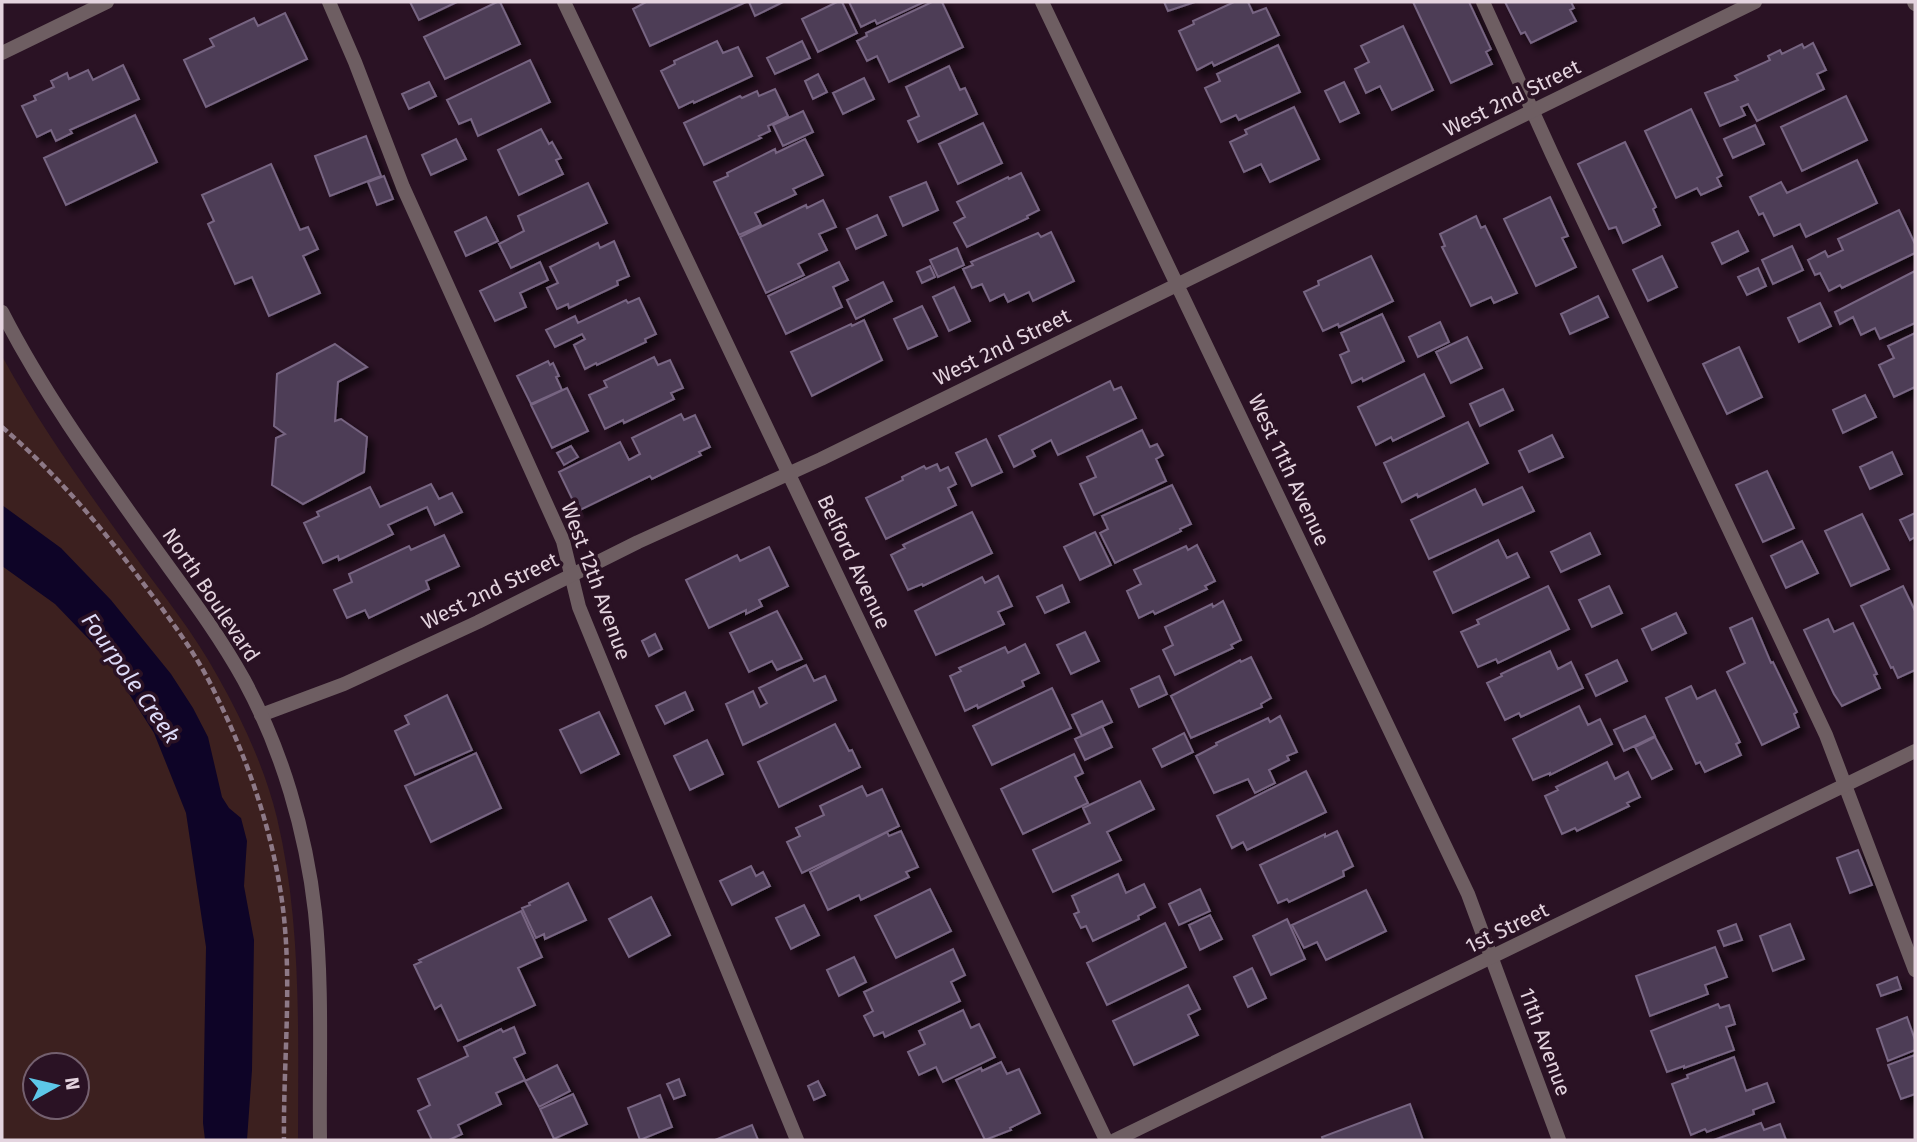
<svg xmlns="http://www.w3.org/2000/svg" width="1917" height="1142" font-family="'Fira Sans',sans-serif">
<defs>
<filter id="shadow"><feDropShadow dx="6" dy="6" stdDeviation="3.5" flood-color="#0009"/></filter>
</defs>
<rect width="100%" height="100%" fill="#2a1224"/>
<path fill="#3c201f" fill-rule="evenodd" d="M2,356C40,426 87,491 134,555C163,595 194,633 218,677C243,721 265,769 277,818C302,924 298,1033 298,1140H2ZM35,1065H77V1107H35Z"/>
<path fill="#0e0427" d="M2,505L61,548L111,600L171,674L193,708L208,737L222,797L229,808L241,818L247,841L244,886L254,940L252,1070L247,1140H205L203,1123L206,947L186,813L154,733L105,656L55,604L2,566Z"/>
<path fill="#4e3d57" stroke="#776582" stroke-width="2" filter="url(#shadow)" d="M410,2H457L419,20Z
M497,2H500L520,44L445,79L424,37Z
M646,2H746L650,46L633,9Z
M749,2H783L755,16Z
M837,2H842L857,33L818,52L802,19Z
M849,2H924L877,24L875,20L861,27Z
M932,2H942L963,47L889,82L877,56L867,61L857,41L867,36L866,33Z
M1164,2H1195L1168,11Z
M1234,2H1248L1253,13L1266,8L1279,35L1214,66L1212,62L1197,70L1179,31L1194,24L1193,21Z
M1413,2H1469L1491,49L1486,52L1492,64L1451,83Z
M1505,2H1571L1574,8L1570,10L1576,21L1531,43L1525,32L1521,34Z
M285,13L307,59L206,107L184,60L214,46L210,39L254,18L258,26Z
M1403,26L1433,90L1392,110L1380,86L1366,93L1355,69L1369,62L1361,46Z
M717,41L723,53L738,47L752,76L694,103L693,101L679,108L661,71L675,64L674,61Z
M802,41L810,58L775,74L767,58Z
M1813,43L1826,70L1817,74L1824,89L1757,121L1748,104L1741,107L1745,115L1720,126L1705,93L1738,80L1735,76L1770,60L1768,56L1780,50L1782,54L1802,44L1804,48Z
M1278,45L1300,92L1239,120L1236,115L1221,122L1205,88L1220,81L1217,74Z
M530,60L550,102L478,136L471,119L459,124L447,100Z
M123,65L139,99L70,130L72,133L56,141L51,130L37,137L22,106L36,100L34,96L54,87L51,81L67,73L69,79L88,70L93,80Z
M949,66L960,90L965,88L977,114L918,142L908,121L919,116L906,87Z
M818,74L827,92L813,99L805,81Z
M864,78L874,99L843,114L833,93Z
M429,82L436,96L409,109L402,94Z
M1344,82L1359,113L1340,122L1325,91Z
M775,89L788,116L768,126L770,131L759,136L761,138L704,165L684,123L740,96L742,98L757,91L759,96Z
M1846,96L1867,140L1802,171L1781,127Z
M1294,107L1319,159L1270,182L1261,164L1244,172L1230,142L1247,134L1245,130Z
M1691,109L1722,175L1717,178L1721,186L1701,195L1697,188L1676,198L1645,131Z
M803,111L813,132L783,146L773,125Z
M135,115L157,162L66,205L44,158Z
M983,123L1002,163L958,184L939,144Z
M1755,125L1764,144L1733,158L1724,139Z
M541,129L549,144L552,142L561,158L556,160L563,174L519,195L498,150Z
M366,136L381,176L330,196L315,156Z
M456,139L466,159L431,175L422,155Z
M805,139L823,175L793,189L796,194L755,213L761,225L739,235L714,182L728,176L727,173L775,149L776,153Z
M1625,142L1656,207L1653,209L1660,225L1623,243L1616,227L1609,229L1578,164Z
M1857,160L1877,203L1806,237L1800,224L1774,236L1763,213L1759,215L1750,197L1781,182L1787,193Z
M271,164L300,230L308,227L318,249L303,256L320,293L269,316L252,277L235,284L208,224L214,221L202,195Z
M1021,173L1039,210L1027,216L1028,218L967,247L954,223L965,217L957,202L1008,177L1009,179Z
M384,176L393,199L377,205L368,182Z
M926,182L938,210L903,226L890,197Z
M588,183L607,223L511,268L499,244L524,231L518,216Z
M1550,197L1568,236L1562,238L1576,267L1536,286L1504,219Z
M823,200L836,227L819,234L827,250L798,264L804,275L766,293L740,237L806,205L807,208Z
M1899,210L1915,244V253L1842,288L1840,285L1829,291L1820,273L1815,275L1808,260L1825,251L1828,257L1843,250L1838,239Z
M877,215L886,235L856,249L847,229Z
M1476,216L1481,228L1485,226L1517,293L1494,303L1491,297L1471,306L1442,247L1445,246L1440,234Z
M486,217L498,241L466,256L455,232Z
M1738,231L1748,251L1722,264L1712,243Z
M1051,232L1074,281L1033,301L1029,292L1008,302L1004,294L990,301L982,284L972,288L963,269L973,265L971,262L1038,233L1041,237Z
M614,241L629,276L617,281L618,285L569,308L568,304L557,309L547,288L558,283L550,267L598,243L600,248Z
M1792,246L1803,270L1773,284L1762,260Z
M957,248L964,265L938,277L930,260Z
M1371,256L1393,301L1339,327L1338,324L1323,331L1304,292L1319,285L1318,281Z
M1662,256L1677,287L1648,301L1633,270Z
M540,262L548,280L520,293L526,307L495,321L480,291Z
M839,262L848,280L833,287L842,307L786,334L768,296Z
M930,266L935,277L922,283L917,272Z
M1758,268L1766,286L1747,295L1738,277Z
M1915,271V323L1880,339L1875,328L1861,335L1853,317L1840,324L1835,312Z
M883,282L892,301L856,319L847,300Z
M954,287L970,321L949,331L933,297Z
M1598,296L1608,317L1570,334L1561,314Z
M639,298L656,334L645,339L646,342L597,365L596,363L585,369L574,345L585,339L582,334L555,347L546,330L575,316L578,323L626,300L628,303Z
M1820,303L1831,326L1799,342L1788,318Z
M922,306L937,336L908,349L894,319Z
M1382,314L1404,361L1363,381L1362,378L1352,383L1340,355L1349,351L1341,333Z
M864,320L882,360L812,396L791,352L851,324L852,326Z
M1440,322L1449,342L1418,357L1409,337Z
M1915,333V387L1894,397L1879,365L1894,358L1888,346Z
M1467,337L1482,368L1451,383L1436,352Z
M335,344L367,367L338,382L335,421L341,419L367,437L364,472L303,504L272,485L276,438L285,434L274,426L277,374Z
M1739,347L1762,397L1727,414L1703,364Z
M654,357L658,365L670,360L683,388L671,393L674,399L624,423L623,420L605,429L589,395L607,387L604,381Z
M548,361L550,365L553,363L559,376L556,377L562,390L531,404L517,376Z
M1424,374L1444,416L1393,441L1391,437L1376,445L1358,407Z
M1110,381L1114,390L1121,387L1136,418L1058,455L1051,440L1032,450L1035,456L1014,467L999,436Z
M567,388L588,431L552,448L531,405Z
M1503,389L1513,410L1480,426L1470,404Z
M1865,395L1876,417L1843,433L1833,410Z
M681,414L684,420L695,415L710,447L699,452L701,455L652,479L650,476L578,511L559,472L620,442L629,460L640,454L632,438Z
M1468,422L1488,463L1418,497L1417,494L1402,502L1384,463Z
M1142,430L1150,447L1157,444L1163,455L1156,459L1166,481L1094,515L1080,484L1096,477L1087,457Z
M1552,435L1563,457L1529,472L1519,451Z
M986,439L1002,472L972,486L956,453Z
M571,446L578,457L564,465L557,453Z
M1892,452L1902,474L1870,489L1860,467Z
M937,464L940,471L948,467L956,484L948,488L956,505L886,539L866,498L903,480L902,477L924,466L926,469Z
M1767,471L1794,528L1763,542L1736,485Z
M431,484L439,499L452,493L462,512L435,525L427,507L388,525L393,534L339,560L338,556L323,563L304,523L319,516L317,512L370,487L380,507Z
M1172,485L1191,524L1180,529L1181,531L1115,563L1100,533L1108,529L1102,516Z
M1522,487L1534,511L1429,559L1411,520L1475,489L1483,505Z
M972,512L992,553L923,586L922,584L908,590L891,555L905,548L903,545Z
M1915,513V537L1910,540L1900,520Z
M1862,514L1889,569L1851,586L1825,531Z
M1095,532L1111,565L1080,580L1064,547Z
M1590,533L1600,554L1561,572L1551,552Z
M444,535L459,566L426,581L429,589L369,618L365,610L347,618L334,590L352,582L349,574L409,546L411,550Z
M1498,540L1507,558L1517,553L1529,577L1453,613L1434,572Z
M1802,541L1818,573L1786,588L1771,556Z
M1197,545L1215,581L1205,586L1207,589L1155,614L1153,611L1139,618L1127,591L1141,584L1134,570L1186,546L1188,550Z
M769,547L788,586L759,600L762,606L746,614V610L709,628L686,580L737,555L740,561Z
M998,576L1012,606L998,612L1004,624L936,655L915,611L982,577L985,583Z
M1062,585L1069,602L1045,613L1037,597Z
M1548,586L1569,629L1498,663L1496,659L1478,667L1461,632L1479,624L1477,620Z
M1609,586L1622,613L1592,627L1579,600Z
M1903,586L1915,611V670L1898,678L1893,667L1891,668L1861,606Z
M1223,601L1241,640L1231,645L1233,648L1175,675L1163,650L1173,645L1165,627L1212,604L1213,607Z
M777,611L802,659L777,670L772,661L749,672L730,633Z
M1676,613L1686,633L1652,650L1642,629Z
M1752,618L1771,663L1773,662L1797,712L1794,714L1799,727L1762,745L1727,672L1745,663L1730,628Z
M1828,619L1834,632L1853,623L1877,674L1874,675L1880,688L1842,706L1834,694L1804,630Z
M1085,632L1099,661L1071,674L1057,645Z
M655,634L662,649L649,656L642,641Z
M1025,644L1039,673L1022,681L1024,686L978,708L977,705L965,711L950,676L961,671L959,668L1005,647L1008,653Z
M1550,651L1558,669L1571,662L1583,688L1521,717L1519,713L1505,720L1487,683L1502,676L1501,674Z
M1251,657L1271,698L1261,704L1262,707L1191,738L1171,696L1240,660L1241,662Z
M1617,660L1627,681L1596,696L1586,675Z
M806,665L814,681L825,676L836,700L743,745L726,704L753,691L760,707L767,703L759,688Z
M1159,676L1167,694L1139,707L1131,689Z
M1691,686L1697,699L1715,690L1740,742L1736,744L1741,755L1705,772L1700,762L1696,764L1666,698Z
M1052,688L1071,728L992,765L973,726Z
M685,692L693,710L665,724L656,706Z
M447,695L472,750L415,775L395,731L409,724L405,716Z
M1102,701L1112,722L1082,736L1072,715Z
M1579,706L1588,725L1600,719L1612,744L1550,775V773L1533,780L1513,739Z
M599,712L619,754L581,773L560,730Z
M1280,716L1297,752L1287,756L1289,760L1269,770L1275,783L1255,793L1248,779L1214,793L1196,756L1217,745L1216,743L1268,718L1270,722Z
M1645,716L1655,736L1624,751L1614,730Z
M835,724L849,751L852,750L860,767L779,807L758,762Z
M1102,726L1112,747L1085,760L1075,739Z
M1184,733L1193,752L1162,767L1153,749Z
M1655,737L1672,769L1652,779L1635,747Z
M707,740L723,774L690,790L674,756Z
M476,753L501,808L431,842L405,786Z
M1074,754L1083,773L1075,777L1088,803L1023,834L1001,789Z
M1607,762L1615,779L1628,772L1640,797L1627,803L1629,806L1577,831L1575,828L1562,834L1545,796L1558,790L1556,787Z
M1306,771L1326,812L1247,850L1243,842L1232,848L1217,816Z
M1140,781L1154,809L1107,832L1121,860L1053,892L1033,850L1090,823L1083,808Z
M862,786L867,796L882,789L899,826L802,873L787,842L800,836L796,828L824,815L820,806Z
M901,831L918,867L906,872L909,877L861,900L859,895L828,910L810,872L887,832L889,836Z
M1337,831L1353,866L1343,871L1344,876L1289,902L1287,899L1278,903L1260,865L1325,834V837Z
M1858,850L1872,885L1850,893L1837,858Z
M751,866L756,876L763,872L770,886L732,905L720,881Z
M1118,874L1126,893L1144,884L1155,907L1138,916L1139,919L1093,941L1086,926L1081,928L1074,914L1079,912L1072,896Z
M568,883L586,920L545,939L544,934L536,938L522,908L530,905L529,903Z
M930,889L951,931L896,958L875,916Z
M1200,889L1210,911L1179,925L1169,904Z
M1366,890L1386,931L1326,960L1317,942L1304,948L1292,925Z
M651,897L670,935L629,957L609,919Z
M804,905L819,935L791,949L776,918Z
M521,911L542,957L518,968L535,1005L458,1041L441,1005L435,1009L414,965L421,962L419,960Z
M1210,915L1222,939L1200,950L1189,925Z
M1287,919L1305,959L1271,975L1253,936Z
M1165,923L1186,967L1107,1005L1087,963Z
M1736,924L1742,940L1724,946L1718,931Z
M1790,924L1804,959L1773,971L1760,936Z
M1715,947L1727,977L1705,985L1708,994L1650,1016L1636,976Z
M953,949L965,975L951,982L960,1001L885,1037L883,1032L874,1036L864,1016L873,1011L864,992Z
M854,957L866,982L839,996L827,970Z
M1252,968L1266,998L1248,1007L1234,977Z
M1897,977L1901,989L1881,996L1877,985Z
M1188,985L1200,1009L1188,1015L1198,1035L1134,1065L1113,1021Z
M1718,1004L1720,1008L1729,1005L1735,1024L1726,1027L1734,1050L1684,1068V1066L1667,1072L1651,1031Z
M963,1010L971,1028L979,1024L995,1057L943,1082L936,1067L919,1075L908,1052L925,1044L919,1031Z
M1907,1017L1915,1040V1050L1888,1061L1877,1029Z
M514,1027L525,1053L514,1058L525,1080L496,1093L501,1104L458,1125L462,1134L449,1140H432L418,1111L430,1105L418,1079L468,1056L464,1047L501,1029L503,1032Z
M1915,1055V1094L1901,1099L1888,1065Z
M1734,1057L1746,1091L1767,1083L1774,1102L1753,1110L1754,1114L1707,1132L1705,1129L1691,1135L1672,1084L1688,1078L1687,1075Z
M1001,1062L1007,1074L1019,1069L1040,1113L1010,1128L1011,1130L985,1140L956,1080L981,1068L982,1071Z
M557,1065L570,1091L539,1107L525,1081Z
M679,1079L685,1095L674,1099L667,1084Z
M818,1081L825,1095L814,1100L808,1086Z
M573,1094L587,1124L554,1139L540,1109Z
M660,1095L672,1127L640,1140L628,1108Z
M1410,1104L1423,1140H1323L1322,1137Z
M1761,1123L1764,1130L1780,1124L1786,1140H1714Z
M752,1125L758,1140H715Z"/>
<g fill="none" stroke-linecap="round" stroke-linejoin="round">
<path stroke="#8d7987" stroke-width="4.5" stroke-dasharray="7 3.5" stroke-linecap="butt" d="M2,427C52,470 94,518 134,571C163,610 195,650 216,695C248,760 272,830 282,901C293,981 283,1061 284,1140"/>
<path stroke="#6e5e62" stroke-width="14" d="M329,2L355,62L403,187L563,541L579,607L797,1140
M1483,2L1552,154L1826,735L1915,970"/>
<path stroke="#6e5e62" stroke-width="14" d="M564,2L1106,1140
M1042,2L1468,894L1559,1140
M1914,2L1915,4
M2,53L107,2
M261,715L344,684L478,622L638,542L821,459L1755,2"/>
<path stroke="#6e5e62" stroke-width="14" d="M2,312C45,396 100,471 155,548C186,591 218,633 244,680C282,750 306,832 315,912C323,987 319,1065 320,1140
M1115,1140L1915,751"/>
</g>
<g text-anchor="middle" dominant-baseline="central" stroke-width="7" stroke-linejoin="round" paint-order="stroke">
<g font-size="21" fill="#e4d4df" stroke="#2a1224">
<text transform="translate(1512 98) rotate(-26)">West 2nd Street</text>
<text transform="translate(1002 347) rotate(-26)">West 2nd Street</text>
<text transform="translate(1289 470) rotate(65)">West 11th Avenue</text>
<text transform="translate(854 562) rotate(65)">Belford Avenue</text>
<text transform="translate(596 581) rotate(70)">West 12th Avenue</text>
<text transform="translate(490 591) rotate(-26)">West 2nd Street</text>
<text transform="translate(211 595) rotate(56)">North Boulevard</text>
<text transform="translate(1507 928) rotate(-26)">1st Street</text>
<text transform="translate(1545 1042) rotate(70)">11th Avenue</text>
</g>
<g font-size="23" font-style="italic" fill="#dddaf7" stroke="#2a1224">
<text transform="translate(131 678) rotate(55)">Fourpole Creek</text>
</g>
</g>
<rect width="1917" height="1142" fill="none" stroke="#e4d4df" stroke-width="7"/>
<g transform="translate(56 1086) rotate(82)"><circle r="33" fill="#2a1224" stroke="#74606f" stroke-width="2"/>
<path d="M0-5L12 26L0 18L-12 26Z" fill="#5dc7e8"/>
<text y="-10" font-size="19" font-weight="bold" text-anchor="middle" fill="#e4d4df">N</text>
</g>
</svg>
